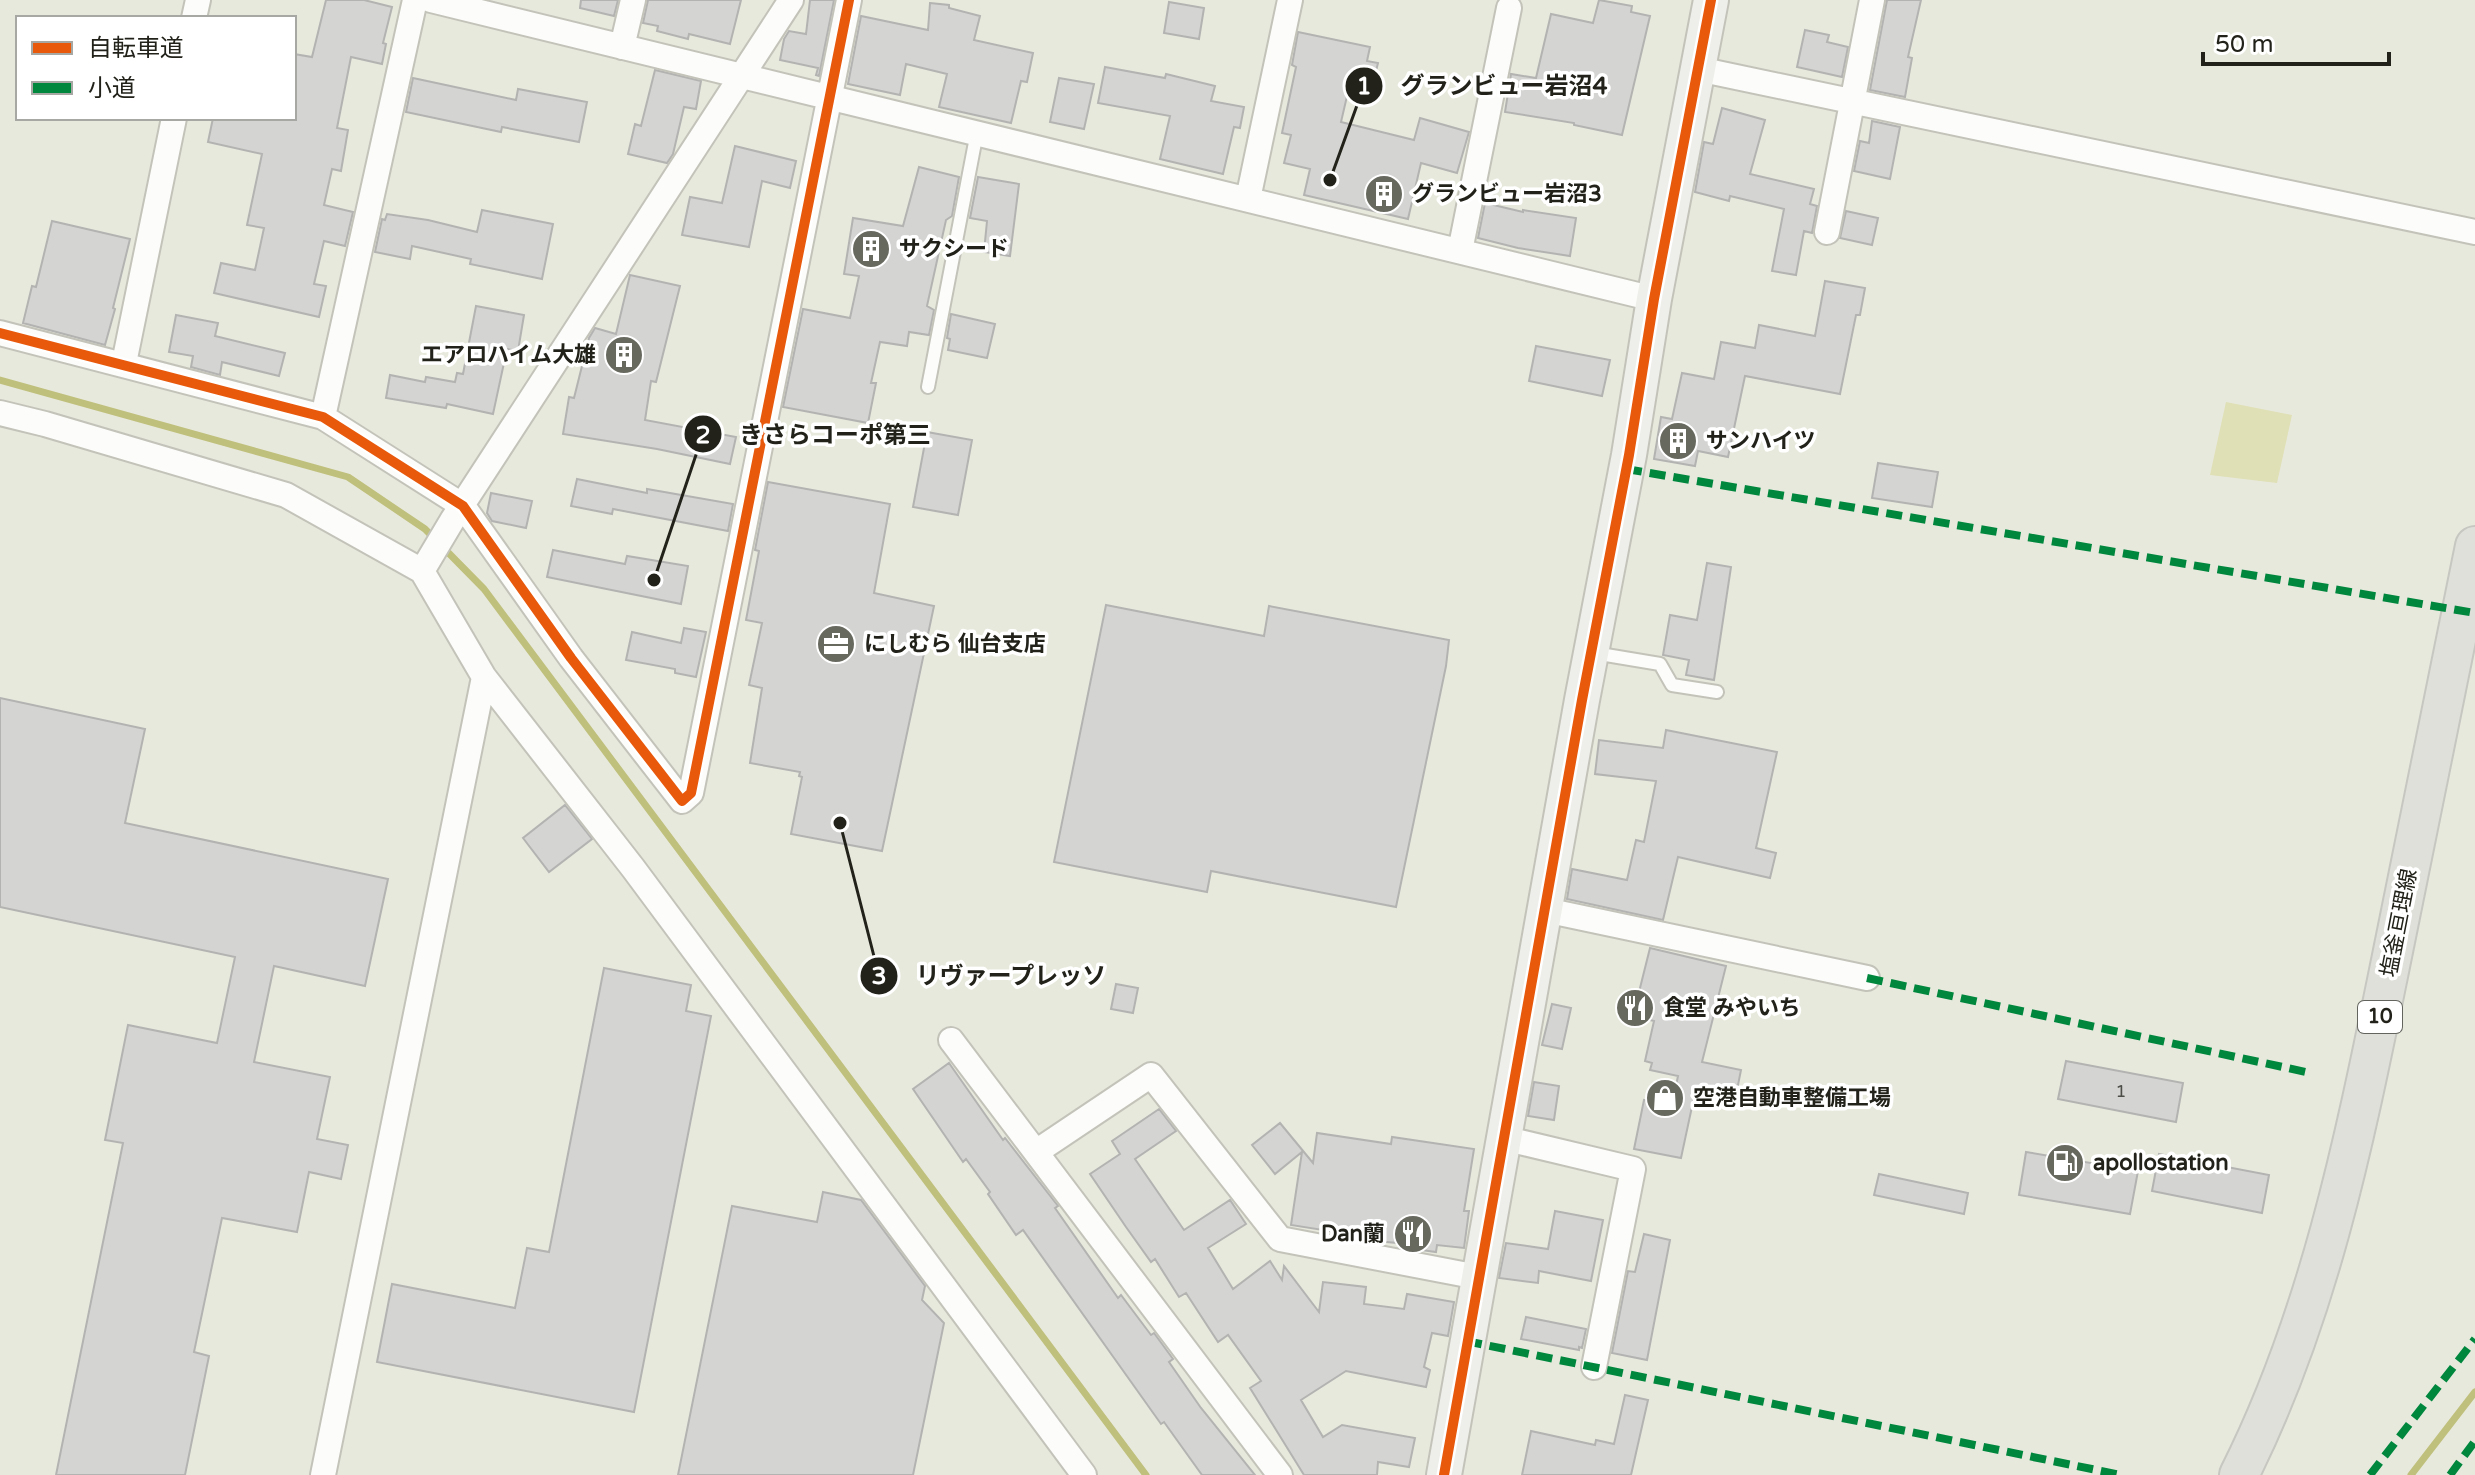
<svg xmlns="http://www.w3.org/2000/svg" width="2475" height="1475" font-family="'Varela Round','Noto Sans JP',sans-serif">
<rect width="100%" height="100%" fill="#e8e9dd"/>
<path fill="#dfe0b5" d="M2226,402L2292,415L2277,483L2210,475Z"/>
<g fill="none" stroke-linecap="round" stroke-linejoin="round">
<path stroke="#bfc07c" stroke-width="7" d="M0,380L348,477L425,529L484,589L1146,1475
M2411,1475L2475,1392"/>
</g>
<path fill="#d4d4d3" stroke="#b3b3b2" stroke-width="2" d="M326,0H364L392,7L383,43L386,44L382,64L351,57L337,128L348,130L341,171L332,169L324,205L353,212L345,246L324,241L314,284L326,286L319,317L214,293L221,263L255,270L264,228L247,225L262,154L208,142L213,118H294V54L312,57Z
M581,0H618L614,16L580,8Z
M648,0H741L730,44L689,34L688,39L657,31L658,26L643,23Z
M810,0H834L819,76L816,75L818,68L780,60L784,39L789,31L806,34Z
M1599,0L1632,6L1631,12L1650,16L1622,135L1574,125V123L1505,112L1511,74L1536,78L1551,14L1593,23Z
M1887,0H1921L1908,57L1912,58L1905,97L1870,90Z
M1169,2L1204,8L1199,39L1164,33Z
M930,3L949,5V8L980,16L974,40L1033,53L1027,82L1021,81L1011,123L939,107L947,74L906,64L900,95L848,84L861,16L928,30Z
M1805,30L1829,35L1827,42L1848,47L1842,77L1797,67Z
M1298,32L1370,47L1367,61L1378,63L1373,83L1351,79L1341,122L1414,140L1420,118L1469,132L1457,173L1421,163L1408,219L1304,195L1310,169L1284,163L1291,135L1282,133L1296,67L1292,65Z
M1105,67L1165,78L1166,74L1215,86L1211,101L1244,107L1240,128L1234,127L1223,174L1160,159L1170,116L1098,103Z
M655,70L701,81L696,109L684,107L673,154L667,163L628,154L635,124L641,126Z
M413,78L516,100L518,89L587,102L579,142L502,127L501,132L406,112Z
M1059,78L1094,84L1084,129L1050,122Z
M1722,108L1765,120L1750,174L1814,189L1810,204L1817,206L1812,233L1804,231L1796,275L1772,271L1784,209L1730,196L1729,201L1695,192L1704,142L1713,144Z
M1872,121L1900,127L1890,179L1854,171L1860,141L1869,143Z
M735,146L796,161L790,188L762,181L749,247L682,235L690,197L722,203Z
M919,167L959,177L952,216L946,220L927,306L934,310L929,335L909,332L907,346L880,342L871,383H876L868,423L783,407L803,309L850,318L859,276L844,274L853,218L903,226Z
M978,177L1019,184L1010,256L984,252L987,221L970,218Z
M1485,203L1523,212V210L1576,218L1570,256L1518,248L1478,238Z
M482,210L553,224L542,279L470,264L471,259L412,246L410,259L375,252L382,219L385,220L387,214L428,220L477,232Z
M1846,211L1878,218L1872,245L1840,238Z
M52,221L130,239L113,308L115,309L105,345L23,323L32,286L36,287Z
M630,275L680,286L656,382L651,381L645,420L736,437L730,464L657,449L563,434L569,397L574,398L589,338L595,328L616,334Z
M1825,281L1865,288L1860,315H1856L1840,394L1745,376L1728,457L1698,451L1695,466L1654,459L1661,417L1672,419L1682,373L1714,379L1721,342L1755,348L1759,325L1815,336Z
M476,306L524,315L518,351L507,349L493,414L447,404L446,408L386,398L390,375L425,382L426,377L455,382L457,373L463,374Z
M951,314L995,324L987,358L948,350L950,339L947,338Z
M176,315L218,323L215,336L285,353L279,376L222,362L220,375L191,367L193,356L169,352Z
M1536,346L1610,360L1602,396L1529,381Z
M927,432L972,440L958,515L913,507Z
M1878,463L1938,472L1932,507L1872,498Z
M577,479L647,493V489L733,504L728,531L613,509L612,514L571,506Z
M768,482L890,504L874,593L934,606L882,851L791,834L802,777L799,776L800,772L750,763L762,688L749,685L762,623L746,620L759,551L755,550Z
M491,493L532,501L526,528L492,521L487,513Z
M553,550L625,564L627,556L688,566L681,604L547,577Z
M1707,563L1731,567L1714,680L1686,675L1689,660L1663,655L1670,615L1697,620Z
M1106,605L1264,636L1269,606L1449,640L1446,666L1396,907L1211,871L1207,892L1054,862Z
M684,628L706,632L696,677L675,673V669L626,660L632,632L681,643Z
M0,698L145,729L125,823L388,879L365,986L274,966L254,1062L330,1077L317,1139L348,1145L341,1179L309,1172L297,1232L222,1218L194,1352L209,1356L185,1475H56L123,1143L105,1140L128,1025L217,1043L235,957L0,907Z
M1666,730L1777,752L1756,848L1776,853L1770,878L1678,857L1663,920L1567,899L1572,869L1627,880L1636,840L1644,842L1656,781L1595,774L1599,740L1663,748Z
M565,805L592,839L549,872L523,838Z
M1650,948L1726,966L1702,1062L1741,1070L1736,1095L1696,1088L1681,1158L1634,1149L1644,1100L1672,1105L1678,1076L1650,1070L1652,1063L1645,1061L1654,1021L1633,1016Z
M604,968L691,985L686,1011L711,1016L634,1412L377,1362L392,1284L515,1308L527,1248L549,1252Z
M1116,984L1138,988L1133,1013L1111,1009Z
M1552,1004L1571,1008L1562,1049L1542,1045Z
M2066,1061L2183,1083L2176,1122L2058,1099Z
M949,1063L1003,1140L1005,1138L1058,1206L1055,1208L1118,1298L1121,1295L1151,1335L1154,1333L1173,1359L1169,1362L1201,1408L1255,1475H1202L1164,1422L1161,1424L1023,1230L1016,1235L988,1194L990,1192L966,1159L963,1162L913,1089Z
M1534,1082L1559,1086L1554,1120L1528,1116Z
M1159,1109L1176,1131L1135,1159L1184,1230L1230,1200L1246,1224L1208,1248L1233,1289L1270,1261L1282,1280L1284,1266L1319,1312L1323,1282L1366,1287L1364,1304L1404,1309L1407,1294L1454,1302L1448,1336L1432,1333L1424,1367L1430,1370L1426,1387L1346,1371L1301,1400L1323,1437L1342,1425L1415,1438L1409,1467L1378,1462L1377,1475H1304L1250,1388L1261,1381L1228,1335L1218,1342L1186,1293L1179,1297L1155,1259L1151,1262L1126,1227L1090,1174L1120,1154L1112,1141Z
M1280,1123L1313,1163L1317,1133L1391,1144L1392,1137L1474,1149L1464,1211H1469L1464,1248L1437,1245L1436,1252L1407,1248L1408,1244L1365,1240L1355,1238V1235L1291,1225L1302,1152L1275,1174L1252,1145Z
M2026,1152L2138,1171L2130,1214L2019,1195Z
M2159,1154L2269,1175L2262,1213L2152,1191Z
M1879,1174L1968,1193L1964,1214L1874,1195Z
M823,1192L861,1200L925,1286L922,1300L944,1323L913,1475H678L732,1206L817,1222Z
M1555,1211L1603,1220L1591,1281L1539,1271L1538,1283L1499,1278L1506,1243L1548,1249Z
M1644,1234L1670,1240L1647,1360L1612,1353L1628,1271L1635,1272Z
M1526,1317L1586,1329L1582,1348L1579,1347V1350L1521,1339Z
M1625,1395L1648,1400L1631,1475H1522L1531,1431L1595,1445L1596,1440L1614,1444Z"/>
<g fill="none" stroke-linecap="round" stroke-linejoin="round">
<defs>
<path id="lane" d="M928,387L977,132
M1594,653L1660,664L1672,685L1717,692"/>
<path id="street" d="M431,0L1654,299
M194,18L198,0
M622,47L633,0
M1698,69L2475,232
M1248,199L1290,0
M1827,232L1872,0
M1460,251L1509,8
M0,333L323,417L463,506L571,658L682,801L691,793L849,0
M124,363L174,118
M0,413L45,424L286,495L422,571L484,677L633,868L1084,1475
M323,417L415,0
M422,571L453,519L791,0
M1545,910L1867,978
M951,1040L1280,1475
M1503,1138L1633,1169L1594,1367
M1036,1152L1151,1075L1280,1239L1478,1277
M323,1475L484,677"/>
<path id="secondary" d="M1444,1475L1582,700L1629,455L1654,299L1711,0"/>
<path id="primary" d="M2239,1475C2320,1314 2355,1137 2391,961C2419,823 2447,684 2475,546"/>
</defs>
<use href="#lane" stroke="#c3c3ba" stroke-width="16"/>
<use href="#street" stroke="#c3c3ba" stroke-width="28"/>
<use href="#secondary" stroke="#c3c3ba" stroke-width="38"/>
<use href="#primary" stroke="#c7c7c1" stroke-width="42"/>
<use href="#lane" stroke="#fcfcfa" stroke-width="12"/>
<use href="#street" stroke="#fcfcfa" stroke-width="24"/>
<use href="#secondary" stroke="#eeeeea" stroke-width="34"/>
<use href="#primary" stroke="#e0e0da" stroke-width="38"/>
<path stroke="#00873e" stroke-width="8" stroke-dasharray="16 8" stroke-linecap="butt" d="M1626,469L2475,613
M1867,978L2306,1072
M1466,1341L2121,1475
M2370,1475L2475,1339
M2450,1475L2475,1441"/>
<defs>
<path id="cycleway" d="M0,333L323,417L463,506L571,658L682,801L691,793L849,0
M1444,1475L1582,700L1629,455L1654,299L1711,0"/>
</defs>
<use href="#cycleway" stroke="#fff" stroke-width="15"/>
<use href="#cycleway" stroke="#e8590c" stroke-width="10"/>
</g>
<defs>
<symbol id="building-disc" viewBox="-11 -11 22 22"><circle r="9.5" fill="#67685e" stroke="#fff"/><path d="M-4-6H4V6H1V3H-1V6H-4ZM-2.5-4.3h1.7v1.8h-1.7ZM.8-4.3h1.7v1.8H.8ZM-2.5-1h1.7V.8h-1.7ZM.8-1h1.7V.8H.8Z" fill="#fff"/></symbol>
<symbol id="office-disc" viewBox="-11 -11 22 22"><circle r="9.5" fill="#67685e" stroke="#fff"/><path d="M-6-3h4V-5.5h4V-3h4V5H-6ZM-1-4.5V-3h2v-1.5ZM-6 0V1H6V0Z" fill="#fff"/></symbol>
<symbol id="restaurant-disc" viewBox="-11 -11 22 22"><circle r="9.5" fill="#67685e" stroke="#fff"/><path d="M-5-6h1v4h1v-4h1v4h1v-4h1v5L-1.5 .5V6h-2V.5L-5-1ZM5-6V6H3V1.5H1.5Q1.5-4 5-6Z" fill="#fff"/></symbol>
<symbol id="shop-disc" viewBox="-11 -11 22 22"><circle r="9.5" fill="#67685e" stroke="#fff"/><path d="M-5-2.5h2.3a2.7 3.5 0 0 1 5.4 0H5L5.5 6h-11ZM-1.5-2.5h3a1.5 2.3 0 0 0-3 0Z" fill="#fff"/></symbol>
<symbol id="fuel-disc" viewBox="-11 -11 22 22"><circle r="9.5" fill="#67685e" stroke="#fff"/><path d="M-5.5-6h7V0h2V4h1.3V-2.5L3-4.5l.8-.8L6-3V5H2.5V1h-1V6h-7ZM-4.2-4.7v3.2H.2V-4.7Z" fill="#fff"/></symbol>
</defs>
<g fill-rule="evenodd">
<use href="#building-disc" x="1362" y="172" width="44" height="44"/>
<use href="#building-disc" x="849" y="227" width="44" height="44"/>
<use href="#building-disc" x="602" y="333" width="44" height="44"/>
<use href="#building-disc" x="1656" y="419" width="44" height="44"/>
<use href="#office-disc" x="814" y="622" width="44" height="44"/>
<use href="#restaurant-disc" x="1613" y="986" width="44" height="44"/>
<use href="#shop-disc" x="1643" y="1076" width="44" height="44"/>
<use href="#fuel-disc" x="2043" y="1141" width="44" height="44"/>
<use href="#restaurant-disc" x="1391" y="1212" width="44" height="44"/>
</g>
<g text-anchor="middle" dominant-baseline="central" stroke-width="7" stroke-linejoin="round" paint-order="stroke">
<g font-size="18" fill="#4e4e48">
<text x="2121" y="1091">1</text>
</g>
<rect fill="#fff" stroke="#64645f" stroke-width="2" x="2358" y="1001" width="44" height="32" rx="6"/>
<g font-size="20" font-weight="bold" fill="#22221a">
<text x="2380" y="1017">10</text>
</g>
<g font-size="22" font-weight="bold" fill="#22221a" stroke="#fff" text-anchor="start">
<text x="1412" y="194">グランビュー岩沼3</text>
<text x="899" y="249">サクシード</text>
<text x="596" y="355" text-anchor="end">エアロハイム大雄</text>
<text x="1706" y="441">サンハイツ</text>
<text x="864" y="644">にしむら 仙台支店</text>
<text x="1663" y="1008">食堂 みやいち</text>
<text x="1693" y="1098">空港自動車整備工場</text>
<text x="2093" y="1163">apollostation</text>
<text x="1385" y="1234" text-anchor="end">Dan蘭</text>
</g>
<g font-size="22" fill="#22221a" stroke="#fff">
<text transform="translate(2399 923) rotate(-79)">塩釜亘理線</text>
</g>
</g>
<path fill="none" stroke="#22221a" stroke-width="3" d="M1330 180L1364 86M654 580L703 434M840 823L879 976"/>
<g fill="#22221a" stroke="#fff" stroke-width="3">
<circle cx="1330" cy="180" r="8"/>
<circle cx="654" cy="580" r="8"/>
<circle cx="840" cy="823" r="8"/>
<circle cx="1364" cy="86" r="20"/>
<circle cx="703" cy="434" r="20"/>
<circle cx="879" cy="976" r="20"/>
</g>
<g font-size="24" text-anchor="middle" font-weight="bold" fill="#fff">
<text x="1364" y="94">1</text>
<text x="703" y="443">2</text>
<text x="879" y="984">3</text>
</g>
<g font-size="24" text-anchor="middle" font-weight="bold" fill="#22221a" stroke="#fff" stroke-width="7" stroke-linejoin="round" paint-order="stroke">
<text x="1504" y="94">グランビュー岩沼4</text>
<text x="835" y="443">きさらコーポ第三</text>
<text x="1011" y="984">リヴァープレッソ</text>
</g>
<rect x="16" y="16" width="280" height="104" fill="#ffffff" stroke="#a7a7a3" stroke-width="2"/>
<rect x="32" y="42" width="40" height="12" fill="#e8590c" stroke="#a7a7a3" stroke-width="2"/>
<text x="88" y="56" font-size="24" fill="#22221a">自転車道</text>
<rect x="32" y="82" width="40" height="12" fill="#00873e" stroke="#a7a7a3" stroke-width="2"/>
<text x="88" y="96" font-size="24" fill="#22221a">小道</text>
<path d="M2203 52v12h186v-12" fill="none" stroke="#22221a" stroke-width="4"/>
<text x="2215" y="52" font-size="24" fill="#22221a" stroke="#ffffff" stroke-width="6" paint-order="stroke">50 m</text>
</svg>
